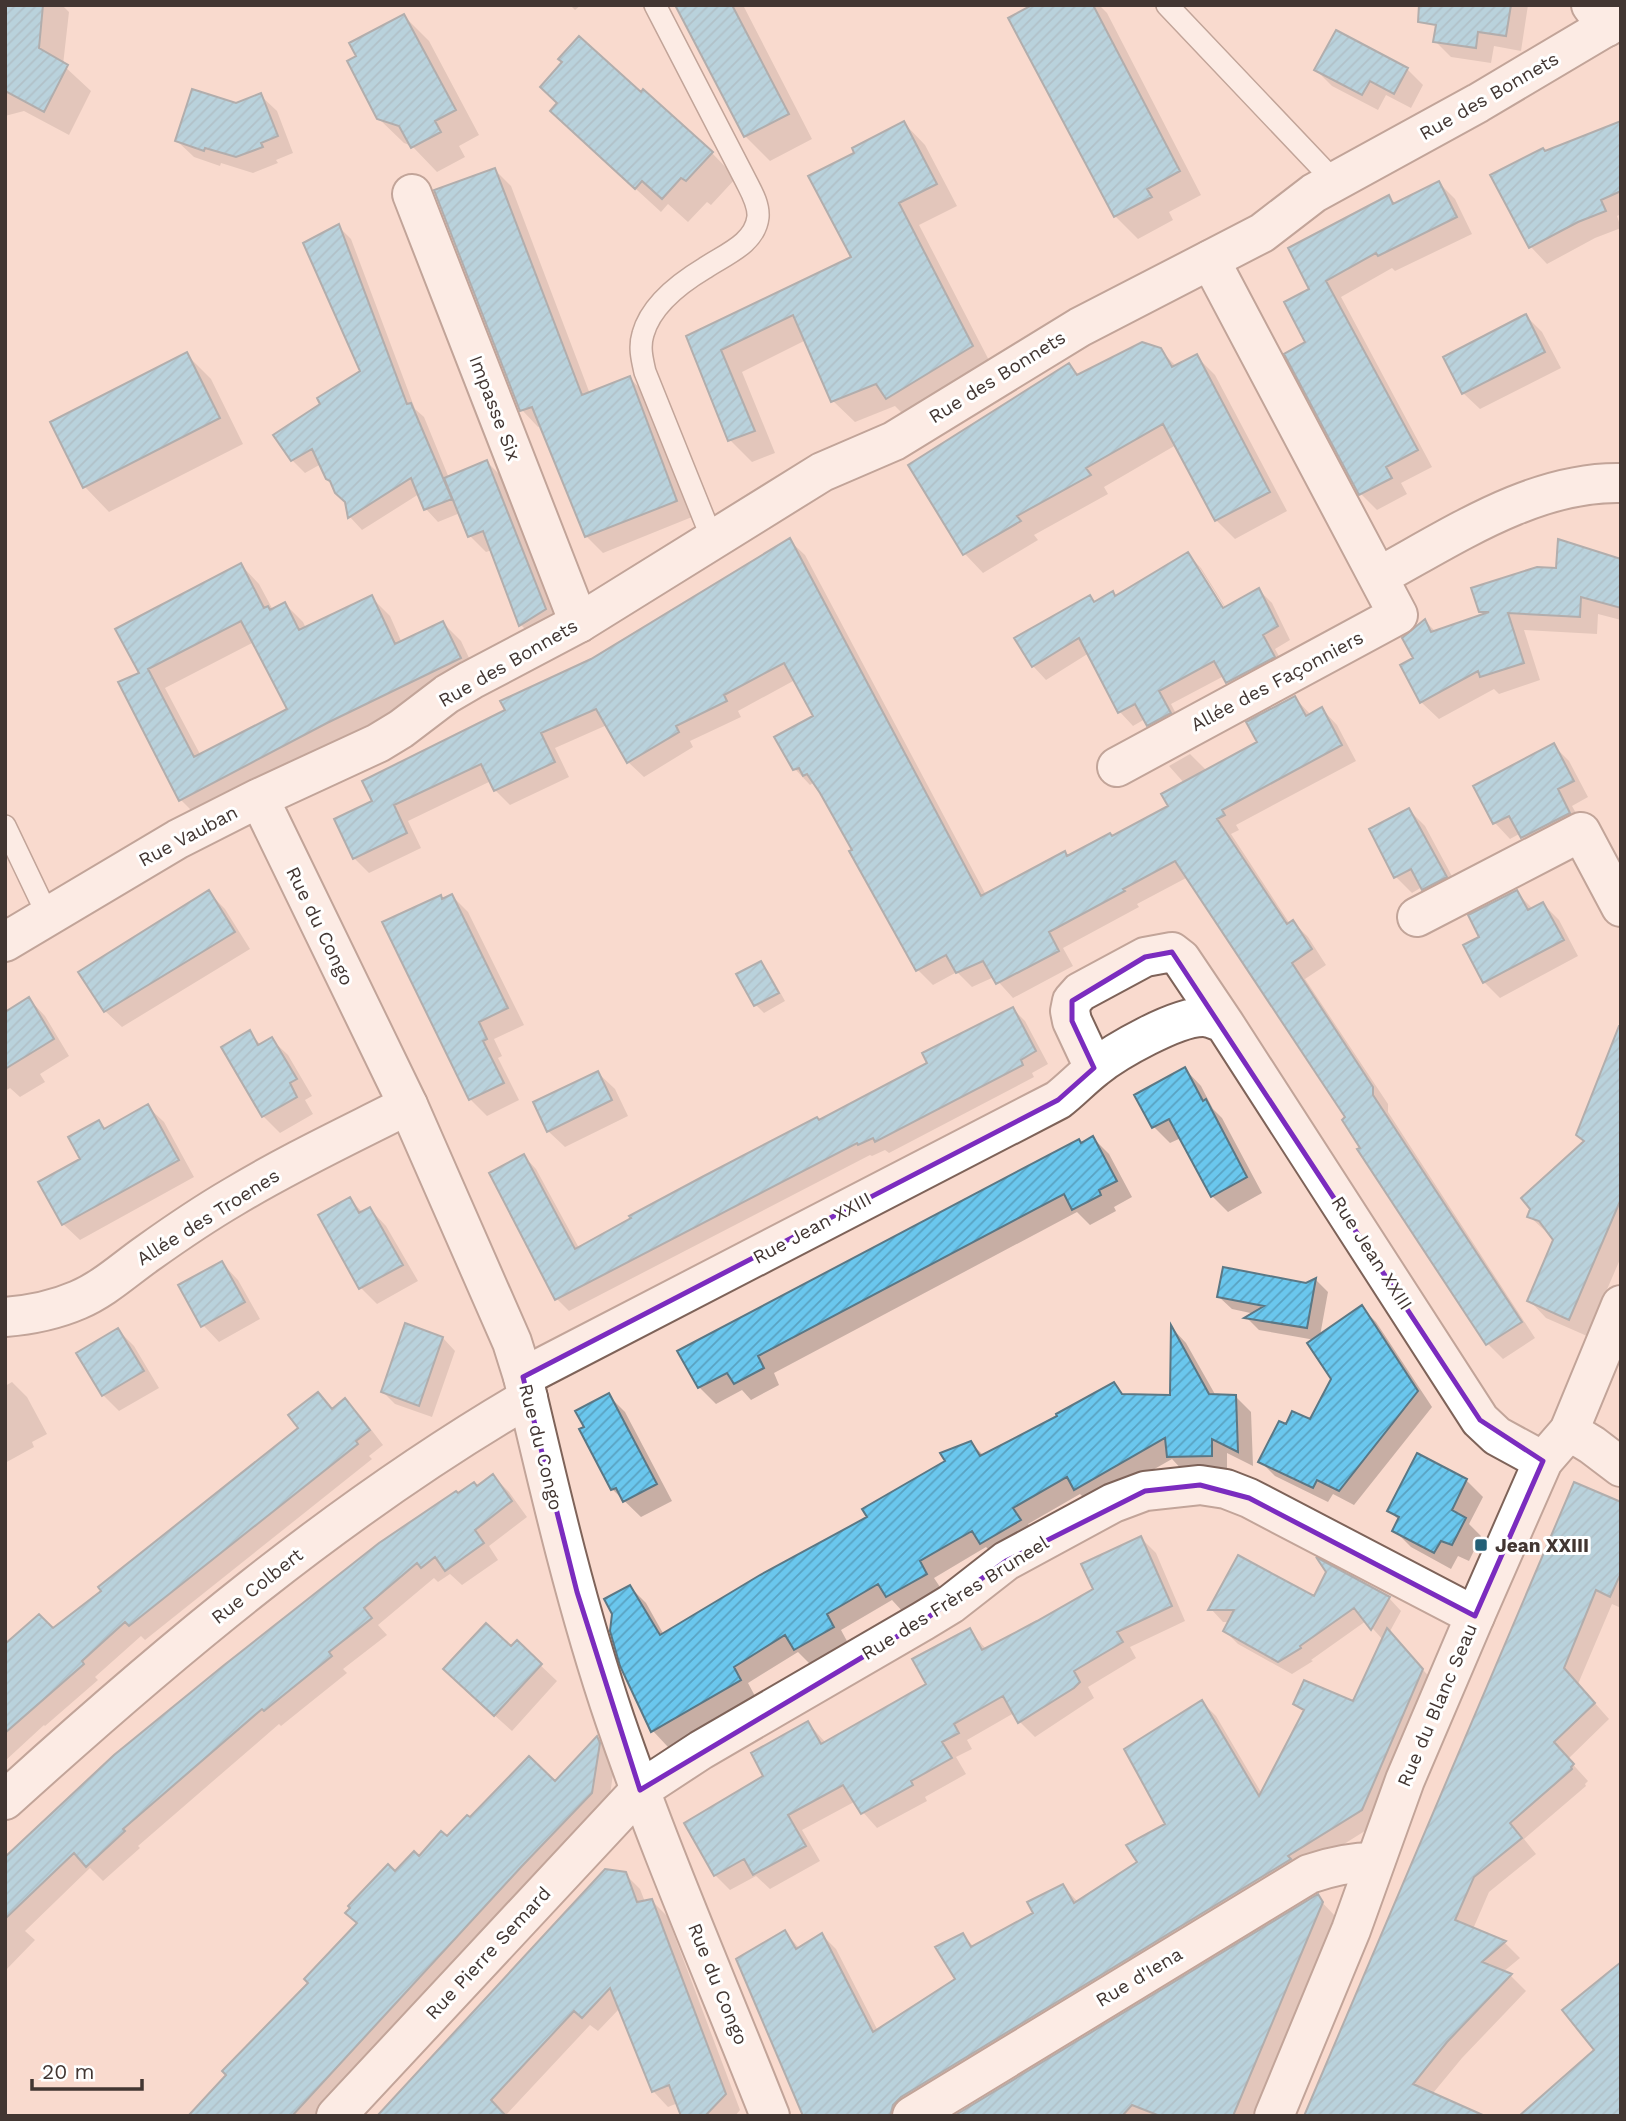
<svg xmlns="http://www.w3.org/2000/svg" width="1626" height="2121" font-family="'Work Sans',sans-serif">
<defs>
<pattern id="building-hatch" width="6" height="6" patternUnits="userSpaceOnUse" patternTransform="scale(1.75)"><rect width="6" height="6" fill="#6ac7ee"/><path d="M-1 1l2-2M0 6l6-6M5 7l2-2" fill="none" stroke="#59a2c1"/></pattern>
</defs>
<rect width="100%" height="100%" fill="#f9dace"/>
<path fill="#0003" fill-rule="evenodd" d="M5,5H62L69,12L63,65L91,91L69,135L24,111L5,116Z
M570,5H581L575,10Z
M677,5H743L812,139L770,161L745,136Z
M1056,5H1099L1107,13L1201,195L1169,212L1173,220L1138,239L1115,216Z
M1441,5H1528L1521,51L1494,46L1491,63L1451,57L1435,41Z
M404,16L429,41L479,135L459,146L465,157L437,172L412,146L404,143L378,118L359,57Z
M1407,69L1423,85L1411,108L1386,95L1378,110L1332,86L1316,70Z
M260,95L277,111L293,153L276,160L278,163L253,173L221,163L220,166L194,157L177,141L236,105Z
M641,95L712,153L736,178L711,205L707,202L688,222L668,204L661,212L577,135Z
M1621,122V214L1617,216L1621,228L1595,238L1547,264L1531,247L1493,176Z
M904,123L925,145L957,206L919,225L993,368L909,420L895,406L855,422L833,401L806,340L742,372L775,453L752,462L730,440L688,337L853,258L857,154Z
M495,170L511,186L590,394L630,378L646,395L692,517L603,553L586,536L542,425L538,427L522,410Z
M1439,183L1455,199L1472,234L1395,271L1392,268L1341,297L1432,467L1401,483L1407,494L1377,510L1361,494L1307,343L1312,289L1389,197L1396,204Z
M338,226L351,239L415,409L424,417L449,478L487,462L504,479L561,626L537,641L521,625L492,550L486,552L470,536L460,513L438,522L426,509L419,494L362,530L350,517L347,503L321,464L305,473L292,460L323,404L362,372Z
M1526,316L1542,332L1561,368L1480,409L1463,393Z
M1160,350L1177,367L1197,357L1215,375L1287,511L1235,539L1216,520L1176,445L1104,487L1108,494L1034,535L1038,540L983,573L965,554L910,466L1069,365L1079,375Z
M186,354L211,379L243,444L109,512L85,487L52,423Z
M789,540L805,555L986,895L1113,838L1170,806L1185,784L1169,766L1190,754L1206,770L1260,743L1295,698L1311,715L1322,709L1337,725L1356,761L1236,825L1239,830L1231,834L1290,924L1293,922L1308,937L1326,965L1305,979L1388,1104V1112L1535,1338L1503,1359L1488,1344L1362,1148L1348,1118L1188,877L1137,904L1139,907L1063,948L1073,966L1013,998L994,977L972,987L957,972L933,985L918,970L854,851L819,790L813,783L810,785L795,769L816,717L795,680L738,711L741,717L690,741L693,747L644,777L628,762L607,725L555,748L569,777L510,805L495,790L491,781L408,821L421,848L369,873L354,858L375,802L507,711Z
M1187,554L1201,568L1226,608L1259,590L1272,603L1290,640L1275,649L1287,671L1241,695L1224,676L1171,704L1183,727L1161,738L1148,725L1145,719L1133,726L1120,712L1089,653L1046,680L1033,666L1016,639L1089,597L1096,604L1117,598ZM1195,567H1199L1229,614L1226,616Z
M1621,560V620L1598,614L1597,634L1524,630L1540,680L1499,694L1494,689L1439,719L1421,702L1415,659L1425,621L1436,632L1485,615L1480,611L1557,570Z
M241,565L259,584L273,610L285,604L303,622L306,628L371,597L390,616L402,643L443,623L461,641L478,677L199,818L181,800L120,683L141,674ZM254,642L289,710L201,756L165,688Z
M1553,745L1569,761L1588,797L1572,806L1585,829L1538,853L1521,833L1510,839L1495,823L1476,787Z
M1409,810L1425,826L1461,893L1439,905L1422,887L1412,893L1396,877Z
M208,892L225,909L250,949L122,1027L105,1011Z
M1516,892L1533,909L1543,904L1559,920L1578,956L1500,998L1484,982L1481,937Z
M452,896L468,912L524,1025L494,1039L502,1056L498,1058L519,1100L487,1116L470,1099L443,900Z
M760,963L768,971L785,1001L764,1013L756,1005Z
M29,999L45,1016L69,1056L40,1074L45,1082L20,1097L10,1088L5,1091V1013Z
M1013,1009L1025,1021L1048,1064L1032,1073L1034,1077L889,1153L885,1150L872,1156L870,1155L569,1311L557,1299L524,1156L536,1169L579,1248L929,1064Z
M249,1033L261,1045L271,1039L288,1055L312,1096L305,1100L313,1114L280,1133L263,1116L224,1047Z
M1621,1055V1257L1587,1336L1546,1318L1529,1300L1555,1240L1529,1216L1586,1142Z
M1185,1069L1201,1086L1213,1109L1222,1118L1262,1193L1228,1212L1212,1196L1181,1138L1170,1143L1154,1127Z
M598,1073L615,1089L628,1116L565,1147L548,1131Z
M147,1106L164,1122L194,1177L80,1240L63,1224L83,1160L99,1122L106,1129Z
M1093,1138L1109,1154L1132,1197L1114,1207L1116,1211L1090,1225L1077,1212L774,1373L779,1385L751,1400L742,1390L716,1404L699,1387Z
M350,1199L363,1213L370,1209L386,1226L418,1281L377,1304L361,1288L320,1216Z
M222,1263L238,1280L260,1319L219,1342L203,1325Z
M1316,1280L1328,1292L1320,1336L1361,1307L1376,1322L1432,1407L1354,1505L1333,1494L1328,1502L1275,1476L1260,1461L1287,1426L1311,1421L1333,1379L1315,1340L1259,1330L1247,1318L1255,1314L1232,1309L1219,1297L1307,1285Z
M406,1326L443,1338L455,1351L432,1417L395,1404L383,1392Z
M1173,1329L1186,1343L1216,1396H1235L1251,1412L1253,1466L1227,1453V1471L1184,1472L1172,1459L1091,1505L1080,1494L1028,1524L1036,1536L997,1558L986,1547L934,1578L942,1590L903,1612L892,1600L841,1630L848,1643L811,1665L798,1652L748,1683L755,1696L668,1747L653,1731L622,1665L630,1587L646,1603L664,1635L870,1518L971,1443L984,1456L1060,1417L1114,1384L1125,1396H1171Z
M118,1330L134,1346L159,1388L119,1411L103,1395Z
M12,1382L27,1397L47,1434L32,1442L34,1447L5,1463V1386Z
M318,1394L333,1410L345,1401L360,1415L383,1445L369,1456L372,1459L145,1640L141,1636L95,1677L98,1680L45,1726L44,1725L5,1761V1647L53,1630L301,1429Z
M609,1396L625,1412L672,1501L641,1517L612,1489Z
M493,1476L509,1492L527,1517L489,1546L498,1560L462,1585L450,1574L438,1582L434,1578L378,1625L387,1635L343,1669L347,1673L281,1726L279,1724L138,1846L140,1848L103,1881L90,1868L25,1931L35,1940L5,1971V1859L458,1495L477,1488Z
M1466,1480L1483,1497L1469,1524L1481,1536L1469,1561L1458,1556L1451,1569L1411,1547L1394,1530L1399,1520L1389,1511Z
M1621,1504V1608L1612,1604L1578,1684L1609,1719L1568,1759L1588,1781L1585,1784L1586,1786L1524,1839L1536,1854L1489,1892L1473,1929L1505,1943L1520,1958L1503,1972L1511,1976L1526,1991L1462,2058L1429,2098L1306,2116Z
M1141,1538L1156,1553L1185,1621L1130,1647L1136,1658L1088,1687L1094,1698L1035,1737L1020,1722L1014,1713L967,1740L972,1749L956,1757L966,1774L925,1797L927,1801L877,1828L854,1802L802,1830L820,1861L770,1889L756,1876L730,1890L715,1875L686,1823L766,1777L808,1723L826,1743L929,1684L969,1630L987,1650L1095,1590Z
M1315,1598H1389L1401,1611L1389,1633L1436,1684L1376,1824L910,2116H805L785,1932L800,1949L822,1935L836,1949L878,2031L957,1980L963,1935L974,1947L1036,1913L1063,1886L1078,1902L1139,1863L1167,1825L1202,1702L1216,1716L1262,1794L1304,1712L1296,1704L1354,1703L1383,1640L1366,1621L1311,1660L1313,1661L1292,1674L1238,1644L1225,1631L1230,1622H1223L1211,1609Z
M517,1643L557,1681L512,1731L462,1686Z
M597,1738L613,1753L615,1760L608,1809L321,2116H190L310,1983L359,1924L395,1873L419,1859L470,1820L556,1784Z
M625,1874L640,1889L645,1902L651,1900L667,1916L740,2110L735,2116H683L678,2103L668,2107L653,2091L620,2008L598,2031L590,2025L505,2116H381Z
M1317,1897L1336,1917L1252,2116H958Z"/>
<path fill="url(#building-hatch)" stroke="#5b7784" stroke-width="2" fill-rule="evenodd" d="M5,5H43L39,48L68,65L44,112L5,91Z
M675,5H732L789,114L744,137Z
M1032,5H1093L1180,171L1147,189L1152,197L1114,217L1008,18Z
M1419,5H1511L1506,36L1478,32L1476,48L1433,42L1436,25L1418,22Z
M404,14L456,110L435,121L441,132L411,148L399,126L377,119L347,61L356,56L349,43Z
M1336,30L1408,68L1394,94L1370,81L1362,95L1314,70Z
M579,36L641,92L643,89L713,152L686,181L681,178L662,199L642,181L635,189L550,111L557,103L540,87L562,62L558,59Z
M192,89L236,103L261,93L278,136L261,143L263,147L236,157L205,148L204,151L175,141Z
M904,121L937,184L899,203L973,346L886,399L876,384L831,402L793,315L721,350L755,431L728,441L686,336L851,257L808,176L854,153L852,148Z
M1621,121V191L1601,200L1606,211L1578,222L1529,248L1490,175L1543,148L1545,151Z
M495,168L582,395L630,376L677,501L585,537L532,407L520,411L434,190Z
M1439,181L1457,217L1378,256L1376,253L1326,281L1418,450L1386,467L1392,478L1359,495L1284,354L1305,342L1284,302L1309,289L1288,248L1389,195L1393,204Z
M339,224L407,404L411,403L452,499L424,510L411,478L348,518L345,502L335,493L330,481L326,479L312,449L291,461L273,435L320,404L317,398L360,371L303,243Z
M1526,314L1545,352L1462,394L1443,357Z
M1142,342L1161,348L1172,367L1197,354L1270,492L1215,521L1163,424L1086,468L1091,475L1017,516L1021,521L963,555L908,465L1069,363L1077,375Z
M187,352L220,418L83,488L50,422Z
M487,460L546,609L519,626L483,531L468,537L444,478Z
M790,538L981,896L1065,851L1067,856L1110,833L1112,836L1168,806L1161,794L1257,742L1246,722L1295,696L1306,716L1322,707L1342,745L1222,810L1225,815L1217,819L1287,924L1293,920L1312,949L1292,963L1373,1087V1095L1522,1322L1486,1345L1357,1149L1360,1148L1342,1120L1345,1117L1175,861L1123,889L1125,891L1049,932L1059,951L996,984L983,961L956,973L946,955L916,971L849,851L852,850L820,793L807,774L803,776L799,768L793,770L774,737L813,716L784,663L724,695L727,701L676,726L679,732L627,763L596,709L541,733L555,762L494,791L481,764L394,805L407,833L353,859L334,819L372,801L362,781L505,710L500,701L591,659Z
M1558,539L1621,559V608L1581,597L1580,617L1508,613L1524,663L1480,677L1478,671L1420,703L1400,665L1413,658L1402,638L1425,619L1431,632L1489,612H1479L1471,588L1537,567L1556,568Z
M1188,552L1223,608L1259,588L1278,626L1263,635L1275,657L1226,683L1214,661L1159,691L1171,713L1147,726L1135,704L1118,713L1079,638L1032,667L1014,638L1090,595L1094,602L1113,591L1115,596Z
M241,563L264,608L268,606L270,610L285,602L299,630L372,595L395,644L443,621L461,658L327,723L179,801L118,682L139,673L115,629ZM241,621L287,709L194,757L148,669Z
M1554,743L1574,781L1558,789L1570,813L1521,838L1509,816L1493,824L1473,786Z
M1409,808L1447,877L1422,890L1411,869L1394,878L1369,829Z
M209,890L235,932L104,1012L78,972Z
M1517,890L1528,910L1543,902L1564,940L1483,983L1463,945L1479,937L1468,915Z
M452,894L508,1008L479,1022L487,1039L483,1041L504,1083L469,1100L382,922L441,895L442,899Z
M761,961L779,993L754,1006L736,974Z
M29,997L54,1039L5,1069V1012Z
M1013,1007L1036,1051L1021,1060L1023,1065L875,1142L873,1138L858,1145L857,1143L555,1300L489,1173L524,1154L575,1249L631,1218L629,1216L702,1177L817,1117L819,1120L927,1063L922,1053Z
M1619,1026H1621V1199L1569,1320L1527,1301L1553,1240L1539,1221L1527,1217L1530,1209L1521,1198L1584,1141L1576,1135Z
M250,1030L258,1045L272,1037L297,1079L290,1083L297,1097L262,1117L221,1047Z
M1185,1067L1203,1101L1206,1099L1247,1177L1211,1197L1169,1119L1152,1128L1134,1095Z
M598,1071L612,1100L547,1132L533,1102Z
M148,1104L179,1160L62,1225L38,1182L80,1159L68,1137L99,1120L104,1129Z
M1093,1136L1117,1181L1099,1190L1101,1195L1072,1210L1064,1194L758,1356L764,1368L734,1384L727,1373L698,1388L677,1351L1079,1139L1081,1143Z
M350,1197L359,1213L370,1207L403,1265L359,1289L318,1215Z
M222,1261L245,1302L201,1327L178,1285Z
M1223,1267L1306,1283L1316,1278L1307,1328L1244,1318L1264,1306L1217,1297Z
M1362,1305L1418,1391L1339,1491L1317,1480L1313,1488L1258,1462L1279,1421L1286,1424L1292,1411L1310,1419L1331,1379L1307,1343Z
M405,1323L443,1337L419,1406L381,1392Z
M1171,1325L1209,1394L1236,1395L1238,1452L1212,1439V1456L1167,1457L1165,1438L1074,1490L1067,1477L1013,1508L1021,1520L980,1544L972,1531L920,1561L927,1574L886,1597L878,1584L827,1614L834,1627L794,1650L785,1635L734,1667L741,1680L651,1732L620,1666L610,1631L612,1614L604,1599L630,1585L660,1635L760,1575L867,1517L862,1509L945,1461L940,1453L971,1441L980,1456L1057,1416L1056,1414L1114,1382L1122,1394L1170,1395Z
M118,1328L144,1371L102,1396L76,1353Z
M318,1392L332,1409L345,1398L370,1430L356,1441L358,1444L129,1626L125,1622L82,1661L84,1664L5,1733V1644L39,1614L53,1628L101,1591L98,1587L298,1428L288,1415Z
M609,1393L657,1484L623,1502L616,1488L611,1490L579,1429L584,1427L575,1411Z
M1417,1453L1467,1479L1452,1510L1466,1518L1452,1545L1441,1541L1434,1553L1392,1531L1399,1517L1387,1511Z
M493,1474L512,1501L475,1530L484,1543L445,1571L435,1557L421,1568L417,1563L364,1608L372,1618L329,1652L332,1656L264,1711L262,1709L123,1829L125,1831L86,1867L74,1853L5,1919V1857L114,1755L223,1666L379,1543L456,1491L458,1493L474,1482L477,1486Z
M1574,1482L1621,1502V1573L1610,1597L1596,1590L1564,1668L1595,1703L1554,1742L1574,1764L1571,1767L1572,1769L1510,1823L1522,1838L1474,1877L1455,1920L1506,1941L1482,1962L1512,1974L1447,2042L1413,2084L1485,2116H1304Z
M1141,1536L1172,1606L1117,1632L1123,1642L1074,1671L1080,1682L1074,1688L1018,1723L1003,1696L954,1724L959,1733L942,1742L952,1758L911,1781L913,1785L861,1814L843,1785L788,1815L806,1846L753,1875L744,1859L714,1876L684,1823L763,1776L751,1753L808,1721L821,1744L926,1684L912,1659L970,1628L982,1650L1037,1621L1093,1589L1081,1564Z
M1238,1555L1314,1596L1326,1572L1316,1557L1390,1597L1371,1630L1354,1608L1300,1646L1301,1648L1278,1662L1223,1631L1234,1610H1208Z
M486,1623L511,1646L517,1640L542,1664L494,1716L443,1669Z
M1387,1628L1423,1669L1362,1810L1288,1856L1291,1859L901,2097L893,2105L890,2116H803L736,1959L785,1930L796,1949L822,1933L873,2032L955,1979L935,1947L963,1933L971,1947L1033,1913L1027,1902L1063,1884L1074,1903L1137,1862L1126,1845L1165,1824L1124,1749L1202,1700L1259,1796L1304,1710L1293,1704L1304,1680L1353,1701Z
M597,1736L600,1743L592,1793L522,1866L292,2116H188L226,2075L222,2071L308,1983L304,1979L357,1923L345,1913L350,1908L348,1906L388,1864L395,1871L414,1851L419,1856L441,1831L447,1836L467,1815L470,1817L529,1756L555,1781Z
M605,1869L626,1872L637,1902L652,1899L726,2094L705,2116H681L669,2085L652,2092L610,1988L582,2018L574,2011L491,2100L506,2116H377Z
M1318,1894L1323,1902L1233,2116H1160L1132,2105L1122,2116H954Z
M1621,1962V2116H1519L1594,2050L1562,2010Z"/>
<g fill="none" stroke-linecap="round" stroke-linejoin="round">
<defs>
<path id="service" d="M655,5L746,181C751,191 759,204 758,217C755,244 724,255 705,268C680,283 651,305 643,334C639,347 642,359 645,372L713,541
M1167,5L1335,182
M5,826L48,916"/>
<path id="minor" d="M1591,5L1607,27
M412,194L579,623
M1378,577C1452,537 1534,481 1621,483
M1117,767L1398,615L1210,260
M1417,917L1581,832L1621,907
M1094,1068L1072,1021L1070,1011L1072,1001L1080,992L1145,957L1172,952L1181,959L1224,1023
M5,1317C30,1315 55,1310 78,1300C104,1289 125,1269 148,1253C176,1233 204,1214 233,1197C289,1163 349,1135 408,1105
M523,1377L1058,1100C1071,1090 1082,1078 1095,1068C1116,1051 1176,1017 1203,1017C1210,1017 1217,1021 1224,1023L1480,1420L1497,1436L1543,1461
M1569,1431L1592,1445L1621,1467
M5,1800C167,1653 339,1508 528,1398
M336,2116L640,1790L701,1750L923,1621L951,1604L1006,1561L1113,1503L1145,1491L1200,1485L1226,1489L1249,1498L1475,1616
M912,2116L1309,1874C1332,1866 1351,1862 1375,1862"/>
<path id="tertiary" d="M259,798L408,1105L512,1342L523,1377C550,1492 577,1608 615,1720C661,1854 718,1984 770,2116
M5,942L178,839L259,798L378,743L401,729L447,694L471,680L579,623L822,472L894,441L1080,327L1262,233L1314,193L1478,103L1621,18
M1274,2116L1351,1930L1405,1780L1475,1616L1543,1461L1569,1431L1621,1305"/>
</defs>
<use href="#service" stroke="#7e6359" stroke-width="24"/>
<use href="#minor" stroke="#7e6359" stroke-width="42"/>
<use href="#tertiary" stroke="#7e6359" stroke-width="42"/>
<use href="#service" stroke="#fff" stroke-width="21"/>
<use href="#minor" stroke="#fff" stroke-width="38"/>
<use href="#tertiary" stroke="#fff" stroke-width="38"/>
</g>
<path d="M0 0H1626V2121H0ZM1172,952L1480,1420L1543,1461L1475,1616L1249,1498L1200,1485L1145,1491L1006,1561L923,1621L640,1790L577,1592L523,1377L1058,1100L1094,1068L1072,1021V1001L1145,957Z" fill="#f9dace" fill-opacity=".55" fill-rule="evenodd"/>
<path fill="none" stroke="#7b2cbf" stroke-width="5" stroke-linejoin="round" d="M1172,952L1480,1420L1543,1461L1475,1616L1249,1498L1200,1485L1145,1491L1006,1561L923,1621L640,1790L577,1592L523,1377L1058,1100L1094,1068L1072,1021V1001L1145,957Z"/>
<rect fill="#235f76" stroke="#fff" stroke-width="2.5" x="1474" y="1538" width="14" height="14" rx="3.5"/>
<g text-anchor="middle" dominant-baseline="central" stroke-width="6" stroke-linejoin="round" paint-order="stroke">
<g font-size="19" fill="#423632" stroke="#fff">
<text transform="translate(1489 96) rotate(-30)">Rue des Bonnets</text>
<text transform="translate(997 377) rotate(-32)">Rue des Bonnets</text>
<text transform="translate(495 408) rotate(69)">Impasse Six</text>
<text transform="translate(508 663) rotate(-30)">Rue des Bonnets</text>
<text transform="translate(1277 681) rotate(-28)">Allée des Façonniers</text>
<text transform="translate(188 836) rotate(-28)">Rue Vauban</text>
<text transform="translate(320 926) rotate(64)">Rue du Congo</text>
<text transform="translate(208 1217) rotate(-32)">Allée des Troenes</text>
<text transform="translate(812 1228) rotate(-28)">Rue Jean XXIII</text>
<text transform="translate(1372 1253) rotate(57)">Rue Jean XXIII</text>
<text transform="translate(541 1447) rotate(76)">Rue du Congo</text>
<text transform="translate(257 1586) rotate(-38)">Rue Colbert</text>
<text transform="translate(955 1598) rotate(-32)">Rue des Frères Bruneel</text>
<text transform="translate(1437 1705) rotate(-67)">Rue du Blanc Seau</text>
<text transform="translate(488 1953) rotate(-47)">Rue Pierre Semard</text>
<text transform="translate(1139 1977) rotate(-31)">Rue d'Iena</text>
<text transform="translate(718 1984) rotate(68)">Rue du Congo</text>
</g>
<g font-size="19" font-weight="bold" fill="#423632" stroke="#fff" text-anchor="start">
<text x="1495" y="1545">Jean XXIII</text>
</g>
</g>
<rect width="1626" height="2121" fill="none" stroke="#423632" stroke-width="14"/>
<path d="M32 2079v10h110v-10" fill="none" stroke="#423632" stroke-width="3.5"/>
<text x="42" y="2079" font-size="21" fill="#423632" stroke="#ffffff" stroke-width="5" paint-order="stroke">20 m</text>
</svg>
